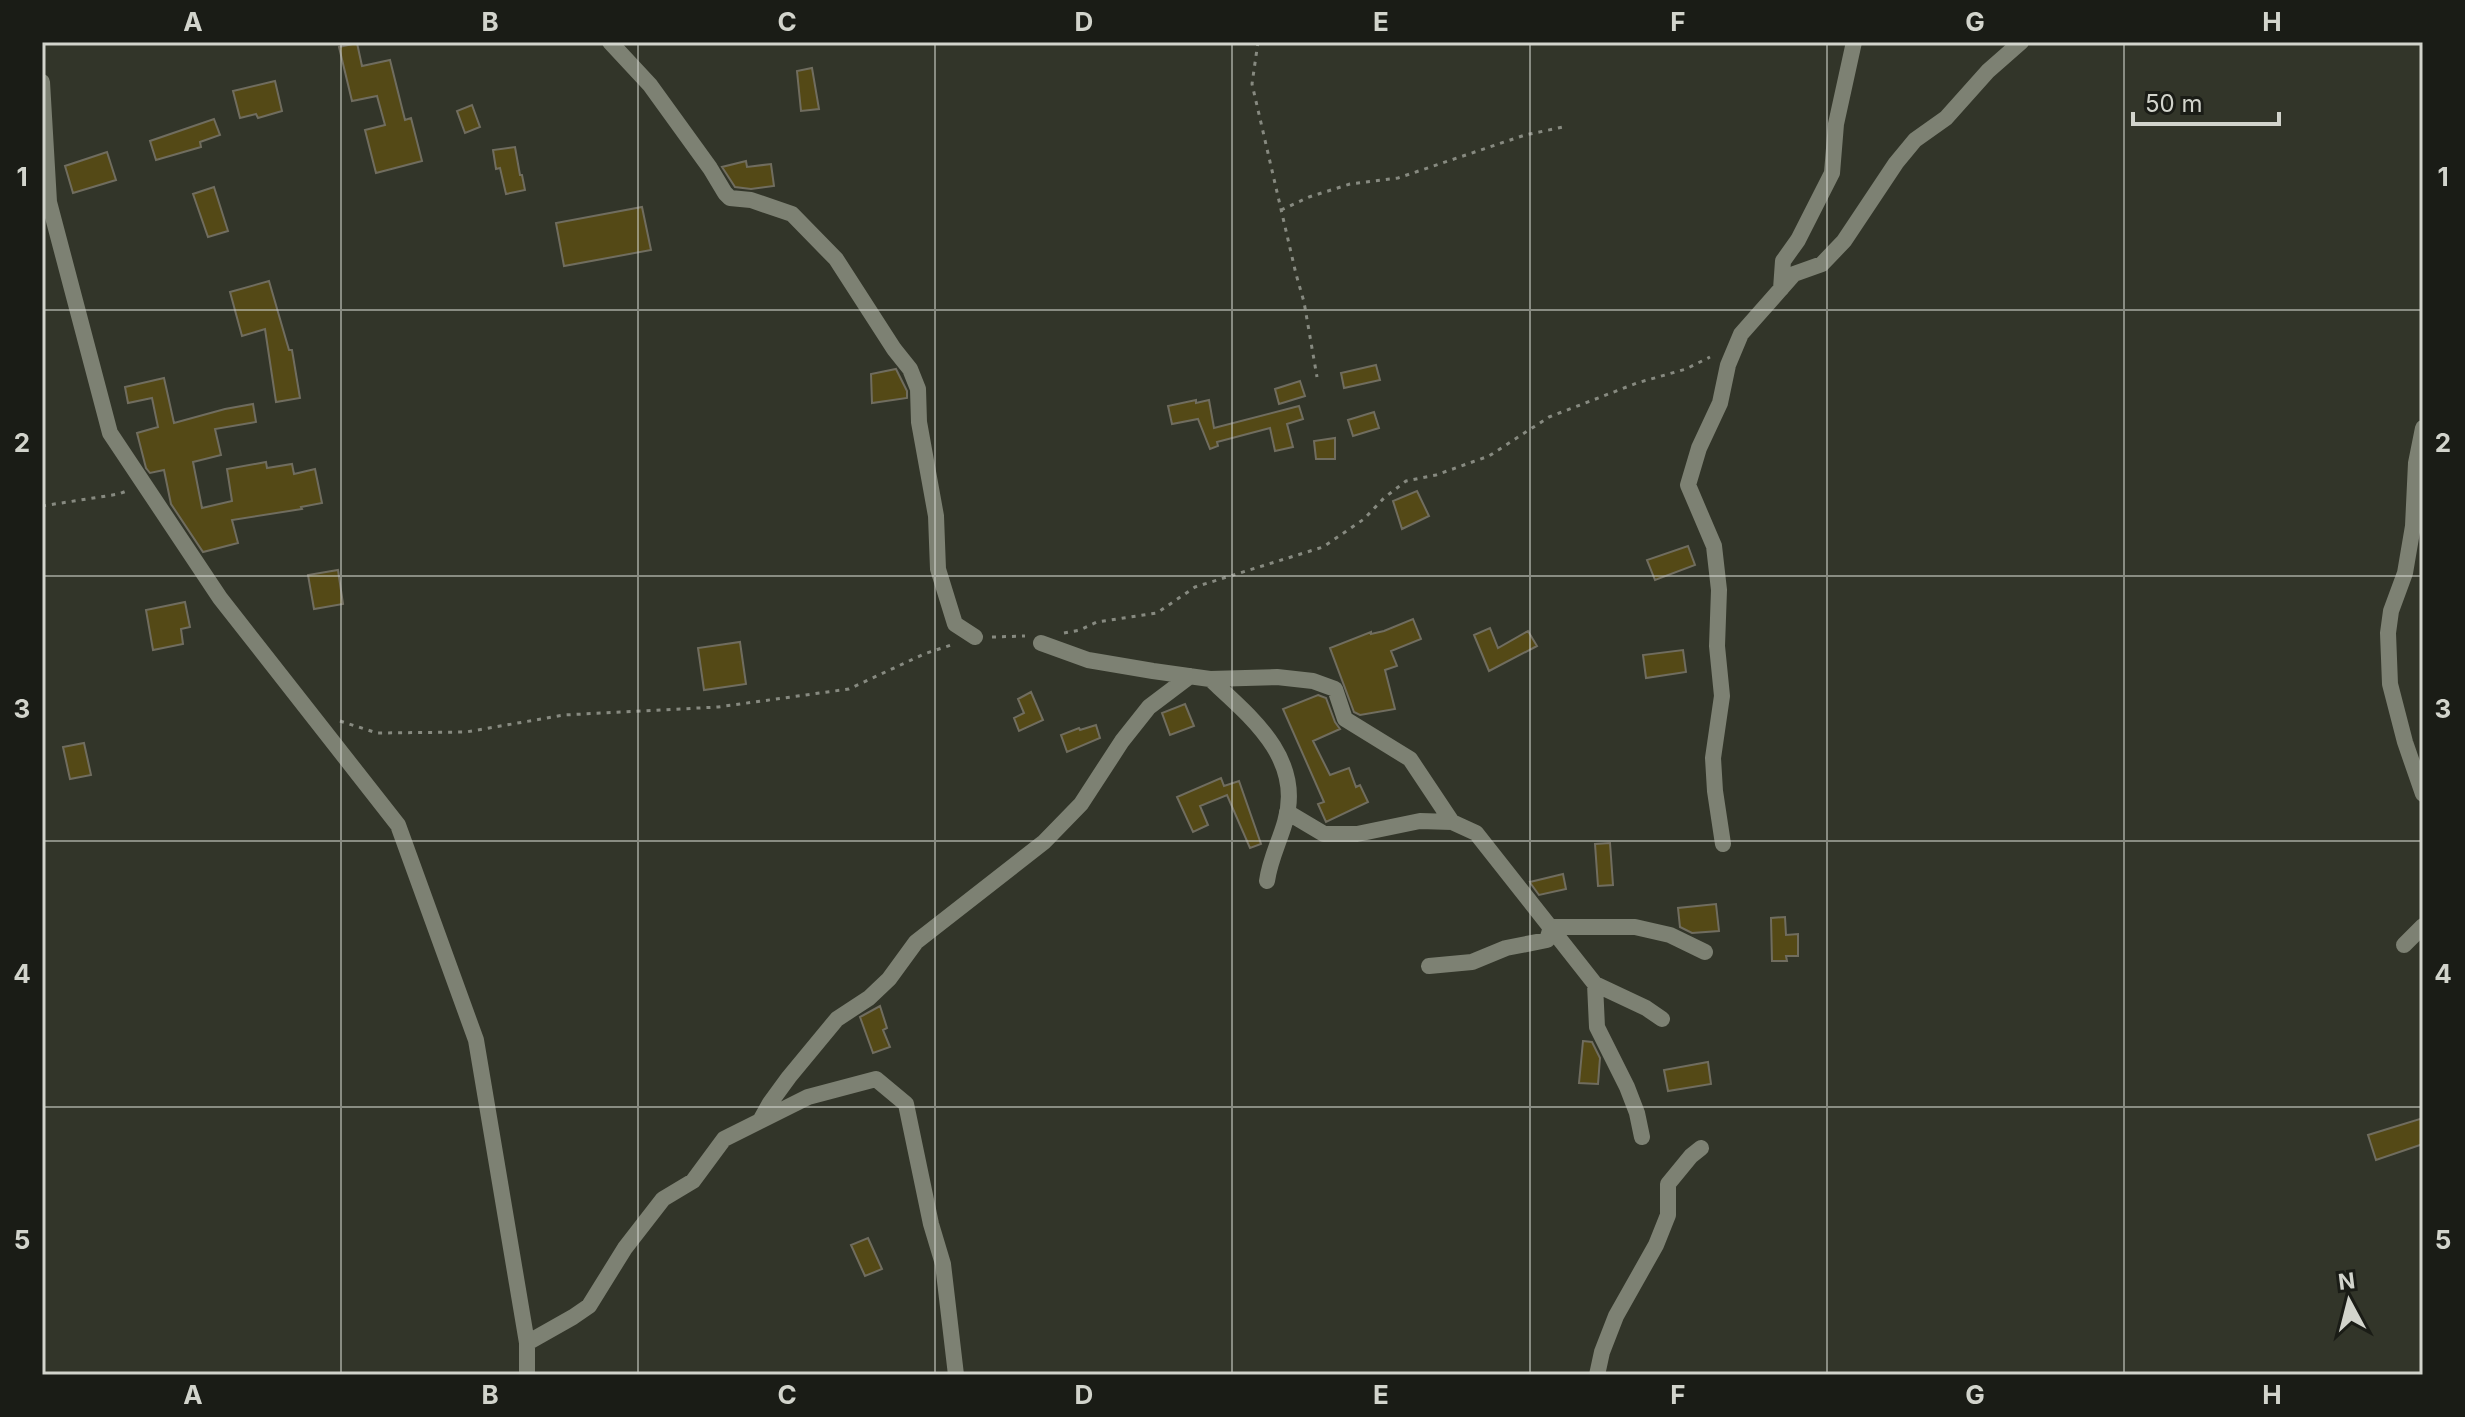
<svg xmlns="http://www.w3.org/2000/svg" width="2465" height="1417" font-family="Inter,sans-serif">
<rect width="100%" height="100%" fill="#323529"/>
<path fill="#544916" stroke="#706d5f" stroke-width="2" d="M357,43L362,66L390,60L405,120L411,118L422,161L376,173L365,130L385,125L377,96L352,101L339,47Z
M812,68L819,109L801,111L797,71Z
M275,81L282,111L258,118L256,114L240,118L233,91Z
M472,105L480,127L465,133L457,111Z
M214,119L220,135L200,142L201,147L156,160L150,141Z
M515,147L520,175H522L525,190L506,194L500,168L496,169L493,150Z
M107,152L116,180L73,193L65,166Z
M746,161L747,167L771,164L774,186L751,189L735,187L722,167Z
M214,187L228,231L208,237L193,194Z
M642,207L651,250L564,266L556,223Z
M269,281L289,350H292L300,398L276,402L265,329L242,336L230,292Z
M1376,365L1380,380L1344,388L1341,373Z
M896,369L907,391V398L872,403L871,374Z
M164,378L174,423L225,409L253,404L256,422L215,429L221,455L193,462L202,508L232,501L227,469L266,462L267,468L292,464L294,474L315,469L322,503L301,507L302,509L232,520L238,543L203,552L171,504L164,470L150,473L146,468L137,433L158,427L152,398L128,403L125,387Z
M1300,381L1305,396L1279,404L1275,389Z
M1196,400V403L1209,400L1214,428L1299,406L1303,419L1287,424L1293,447L1275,451L1270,428L1217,442L1218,446L1210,449L1198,419L1172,424L1168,406Z
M1374,412L1379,428L1353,436L1348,420Z
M1335,438V459H1316L1314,441Z
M1417,491L1429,516L1402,529L1393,501Z
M1688,546L1695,565L1655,580L1647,560Z
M338,570L343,604L314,609L308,575Z
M185,602L190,627L181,629L183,644L153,650L146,610Z
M1413,619L1421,639L1391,651L1397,666L1385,670L1395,709L1360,715L1354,712L1330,648L1371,632V634L1384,631Z
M1490,628L1498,648L1528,631L1537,646L1489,671L1474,635Z
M740,642L746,684L704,690L698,648Z
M1683,650L1686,672L1646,678L1643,655Z
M1031,692L1043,720L1019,731L1014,718L1024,713L1018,699Z
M1318,695L1326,698L1335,722L1340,729L1313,741L1330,775L1349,768L1356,787L1360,785L1368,802L1326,822L1318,804L1324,802L1283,709Z
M1185,704L1194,726L1170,735L1162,713Z
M1096,725L1100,738L1067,752L1061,735L1079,728L1080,730Z
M84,743L91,775L70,779L63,747Z
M1221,778L1224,786L1239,781L1261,844L1250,848L1227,795L1200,806L1208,825L1193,832L1177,797Z
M1610,843L1613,885L1598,886L1595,844Z
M1563,874L1566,889L1539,895L1531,884L1530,882Z
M1716,904L1719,931L1692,933L1680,927L1678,908Z
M1785,917L1786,935L1798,934V956H1786L1787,961H1772L1771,918Z
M880,1006L887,1028L883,1030L890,1047L873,1053L860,1017Z
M1583,1041L1592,1042L1600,1058L1598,1084L1579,1083Z
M1708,1062L1711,1084L1668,1091L1664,1070Z
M2423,1118V1144L2376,1160L2368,1135Z
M868,1238L882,1269L865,1276L851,1245Z"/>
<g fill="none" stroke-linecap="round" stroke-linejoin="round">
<path stroke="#878a80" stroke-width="3" stroke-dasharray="4 6" stroke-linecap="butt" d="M1258,42L1252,84L1296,274L1304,302L1317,377
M1281,210L1309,197L1350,184L1398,178L1525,135L1563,127
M42,506L119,494L129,490
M1064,633L1080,630L1097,622L1157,613L1195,587L1323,547L1364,519L1384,498L1406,481L1436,475L1489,456L1549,417L1637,383L1686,369L1710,357
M992,637L1025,636
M340,721L377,733L466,732L564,715L718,707L849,689L924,654L954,644"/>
<path stroke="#7d8173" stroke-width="16" d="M610,42L650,85L710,168L725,193L730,198L751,200L792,214L836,259L894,349L910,369L918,389L919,422L936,516L938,569L955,624L975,637
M42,82L49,202L110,433L220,598L398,825L476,1040L527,1343V1375
M1781,289L1783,261L1798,240L1832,173L1836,124L1854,42
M2423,428L2416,463L2413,526L2405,573L2391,611L2388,633L2390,684L2405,742L2423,794
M1041,643L1088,660L1153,671L1210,679L1277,677L1313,681L1335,689L1345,719L1410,759L1452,822L1476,833L1595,984L1646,1008L1662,1019
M1210,679C1251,717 1304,759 1285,822C1279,843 1270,859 1267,881
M1287,812L1324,834H1357L1420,821L1452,822
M1723,844L1715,791L1713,758L1722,696L1717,646L1719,590L1714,546L1688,485L1699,448L1720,403L1728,365L1741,334L1794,274L1822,264L1844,241L1896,163L1915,140L1946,118L1988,71L2021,42
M2404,945L2423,926
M1429,966L1472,962L1506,948L1547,940L1551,927H1635L1670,935L1705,952
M1595,984L1597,1027L1627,1087L1637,1113L1642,1137
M760,1121L770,1103L789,1077L837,1019L869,998L889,979L916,942L1044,842L1081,804L1122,741L1149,707L1190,676
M527,1343L573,1317L589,1306L625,1248L663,1199L693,1181L724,1139L808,1097L876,1079L906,1104L931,1224L943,1264L956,1375
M1597,1375L1602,1352L1616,1316L1656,1245L1668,1215V1184L1691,1156L1701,1148"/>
</g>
<path fill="none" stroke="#d2d4cc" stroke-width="2" stroke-opacity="0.55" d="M341,42V1375M638,42V1375M935,42V1375M1232,42V1375M1530,42V1375M1827,42V1375M2124,42V1375M42,310H2423M42,576H2423M42,841H2423M42,1107H2423"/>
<rect width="2465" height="1417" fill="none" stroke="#1a1c16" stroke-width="88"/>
<g transform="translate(2349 1301) rotate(353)" stroke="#1a1c16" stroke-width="6" paint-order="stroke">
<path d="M0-6L14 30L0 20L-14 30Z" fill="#d2d4cc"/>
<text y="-12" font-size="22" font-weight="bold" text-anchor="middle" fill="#d2d4cc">N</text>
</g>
<path d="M2133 112v12h146v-12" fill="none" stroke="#d2d4cc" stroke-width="4"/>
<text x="2145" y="112" font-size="24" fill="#d2d4cc" stroke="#1a1c16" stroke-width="6" paint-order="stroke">50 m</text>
<rect x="44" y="44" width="2377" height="1329" fill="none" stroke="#d2d4cc" stroke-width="3"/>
<g font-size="26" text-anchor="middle" font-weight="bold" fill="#d2d4cc">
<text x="193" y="31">A</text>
<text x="490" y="31">B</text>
<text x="787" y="31">C</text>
<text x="1084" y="31">D</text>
<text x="1381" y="31">E</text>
<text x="1678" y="31">F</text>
<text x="1975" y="31">G</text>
<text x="2272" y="31">H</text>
<text x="22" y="186">1</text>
<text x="2443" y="186">1</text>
<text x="22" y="452">2</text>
<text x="2443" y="452">2</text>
<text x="22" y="718">3</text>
<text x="2443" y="718">3</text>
<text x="22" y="983">4</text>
<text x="2443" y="983">4</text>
<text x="22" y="1249">5</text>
<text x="2443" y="1249">5</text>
<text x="193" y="1404">A</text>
<text x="490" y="1404">B</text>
<text x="787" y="1404">C</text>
<text x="1084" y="1404">D</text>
<text x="1381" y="1404">E</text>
<text x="1678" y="1404">F</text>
<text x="1975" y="1404">G</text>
<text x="2272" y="1404">H</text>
</g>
</svg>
